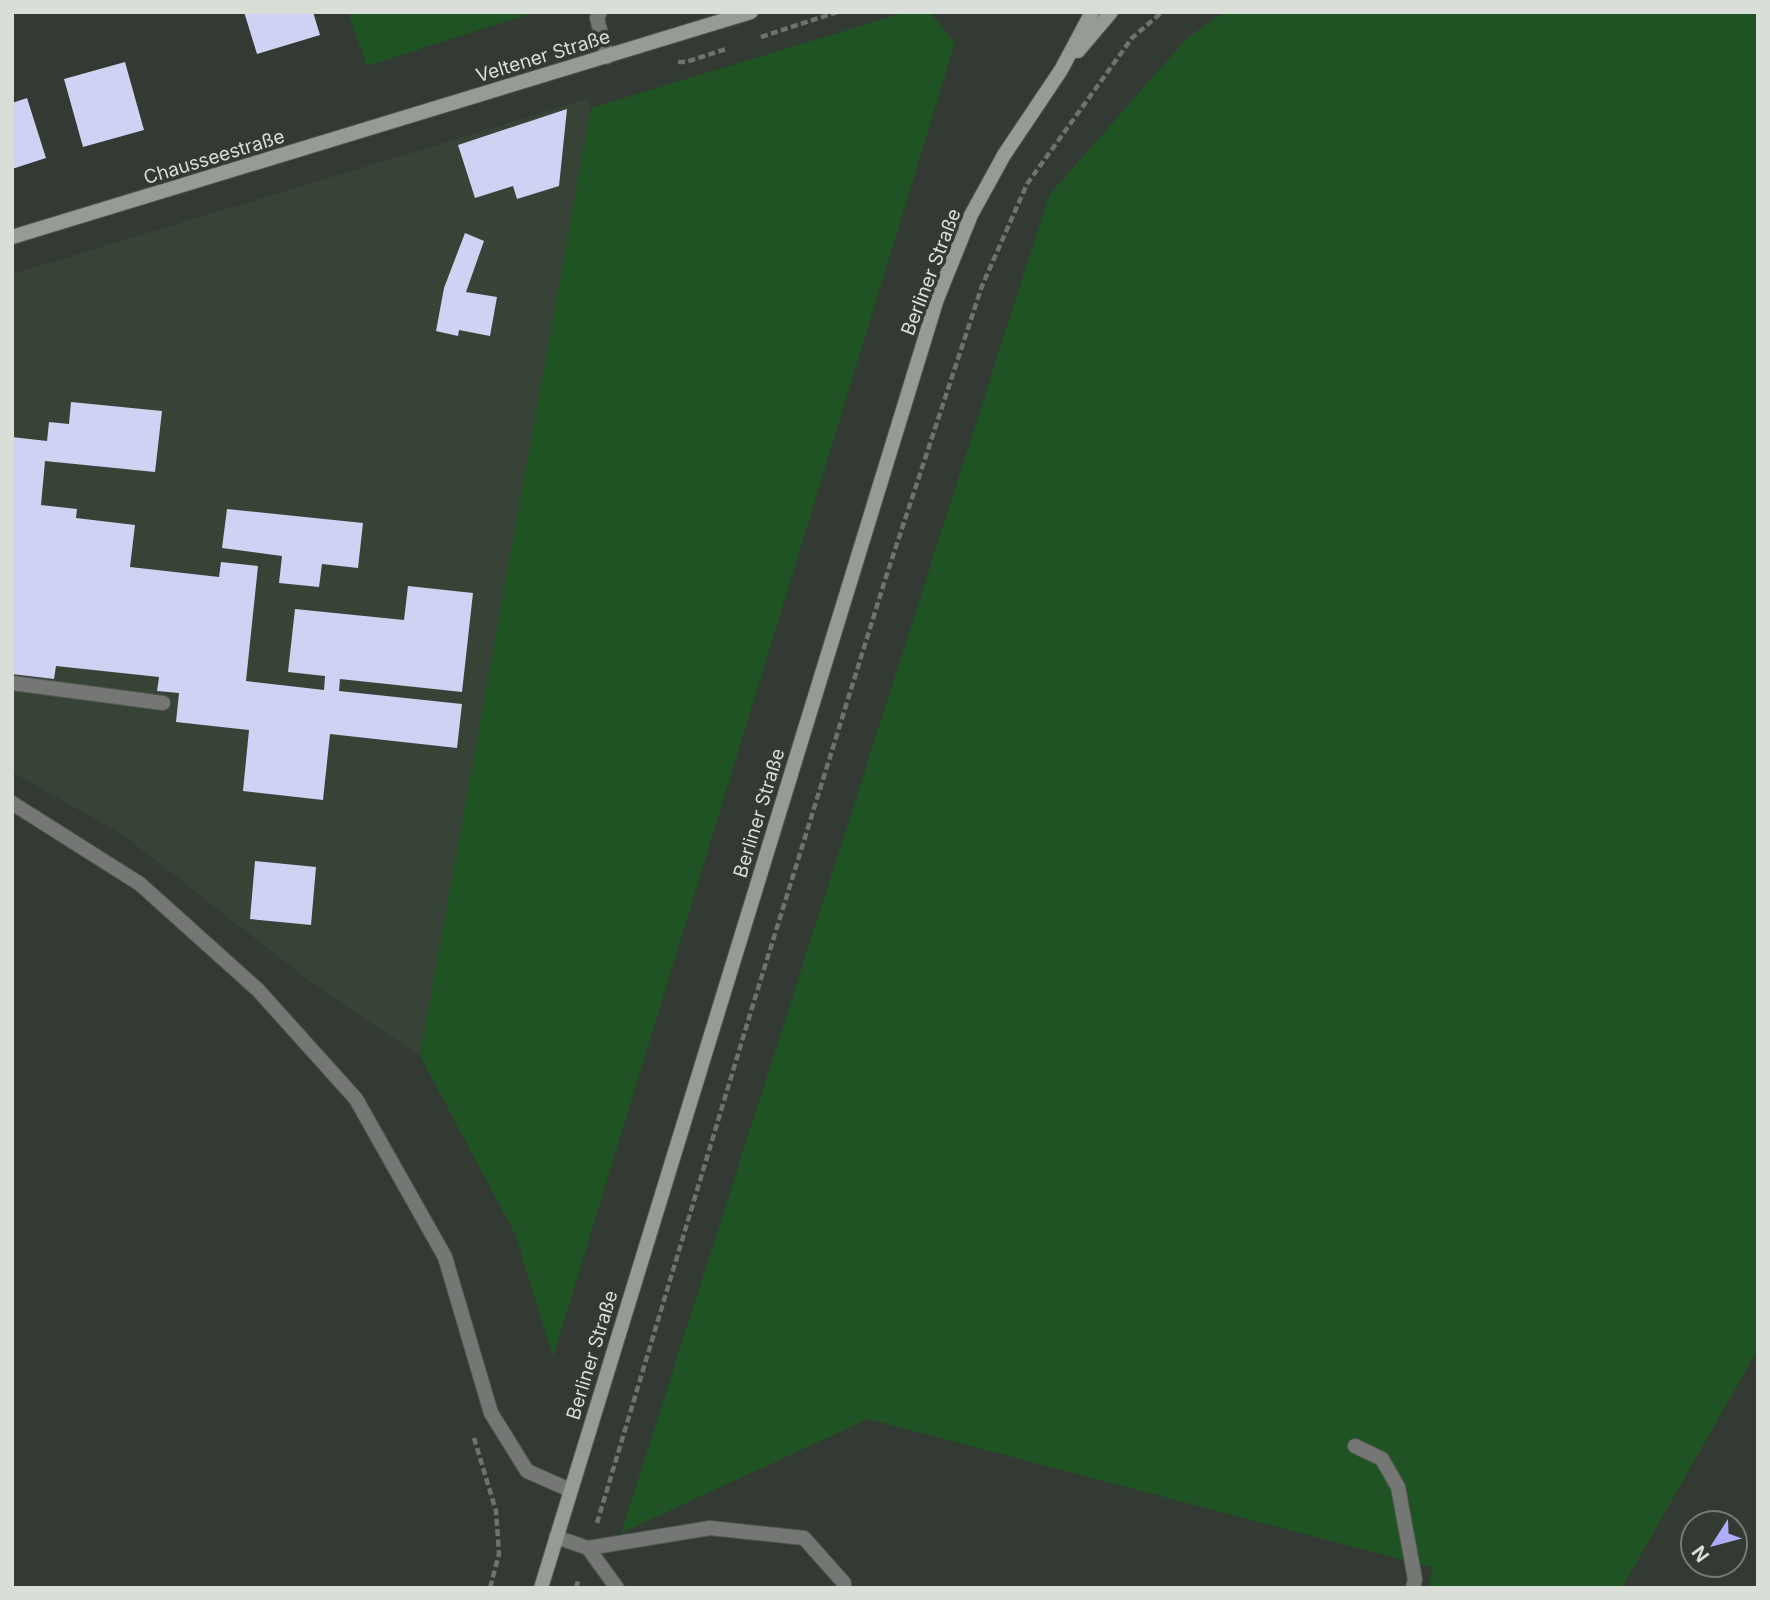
<svg xmlns="http://www.w3.org/2000/svg" width="1770" height="1600" font-family="Inter,sans-serif">
<rect width="100%" height="100%" fill="#333933"/>
<path fill="#384338" d="M588,99L591,108L420,1056L313,984L123,835L12,772V274Z"/>
<path fill="#1f5324" d="M348,12H536L367,66Z
M906,12H930L955,43L553,1357L515,1234L420,1056L591,108Z
M1225,12H1758V1349L1622,1588H1428L1433,1568L868,1419L621,1533L1049,195L1188,37Z"/>
<path fill="#d0d2f3" d="M244,12H313L320,35L257,54Z
M125,62L144,130L83,147L64,79Z
M27,98L46,158L12,169V103Z
M567,109L559,186L517,199L513,186L475,198L458,145Z
M465,233L484,241L466,292L497,297L490,336L459,330L458,336L436,331L444,288Z
M71,402L162,411L155,472L45,461L41,505L77,509L76,518L135,525L130,567L219,577L221,562L258,566L246,681L324,690L325,676L288,672L295,609L404,620L408,586L473,593L462,692L340,679L339,691L462,704L457,748L330,734L323,800L243,791L249,730L176,722L179,693L157,691L159,677L56,666L54,679L12,674V437L47,441L49,422L69,424Z
M227,509L363,523L358,568L322,564L319,587L279,583L282,556L222,548Z
M255,861L316,867L311,925L250,919Z"/>
<g fill="none" stroke-linecap="round" stroke-linejoin="round">
<defs>
<path id="service" d="M600,12L597,18L607,57
M12,683L163,703
M1355,1446L1382,1459L1398,1487L1415,1579L1413,1588
M556,1537L588,1548L617,1588
M588,1548L710,1528L804,1538L844,1583V1588"/>
<path id="minor" d="M12,803L140,884L258,990L356,1099L445,1257L491,1413L527,1471L570,1490"/>
<path id="secondary" d="M1078,51L1111,12
M12,237L751,12
M541,1588L937,299L971,215L1004,155L1061,70L1092,12"/>
</defs>
<use href="#service" stroke="#515751" stroke-width="16"/>
<use href="#minor" stroke="#515751" stroke-width="16"/>
<use href="#secondary" stroke="#515751" stroke-width="16"/>
<path stroke="#6e736e" stroke-width="4.5" stroke-dasharray="7 3.5" stroke-linecap="butt" d="M761,37L837,12
M678,62H686L726,49
M474,1438L496,1511L499,1554L490,1588
M597,1523L751,1011L885,580L982,286L1027,184L1132,38L1162,12
M576,1588L579,1578"/>
<use href="#service" stroke="#747774" stroke-width="14"/>
<use href="#minor" stroke="#747774" stroke-width="14"/>
<use href="#secondary" stroke="#959b95" stroke-width="14"/>
</g>
<g text-anchor="middle" dominant-baseline="central" stroke-width="7" stroke-linejoin="round" paint-order="stroke">
<g font-size="19" fill="#daded9" stroke="#333933">
<text transform="translate(543 56) rotate(-17)">Veltener Straße</text>
<text transform="translate(214 157) rotate(-17)">Chausseestraße</text>
<text transform="translate(931 272) rotate(-69)">Berliner Straße</text>
<text transform="translate(759 813) rotate(-73)">Berliner Straße</text>
<text transform="translate(592 1355) rotate(-73)">Berliner Straße</text>
</g>
</g>
<rect width="1770" height="1600" fill="none" stroke="#daded9" stroke-width="28"/>
<g transform="translate(1714 1544) rotate(234)"><circle r="33" fill="#333933" stroke="#767b75" stroke-width="2"/>
<path d="M0-5L12 26L0 18L-12 26Z" fill="#aeaefb"/>
<text y="-10" font-size="19" font-weight="bold" text-anchor="middle" fill="#daded9">N</text>
</g>
</svg>
